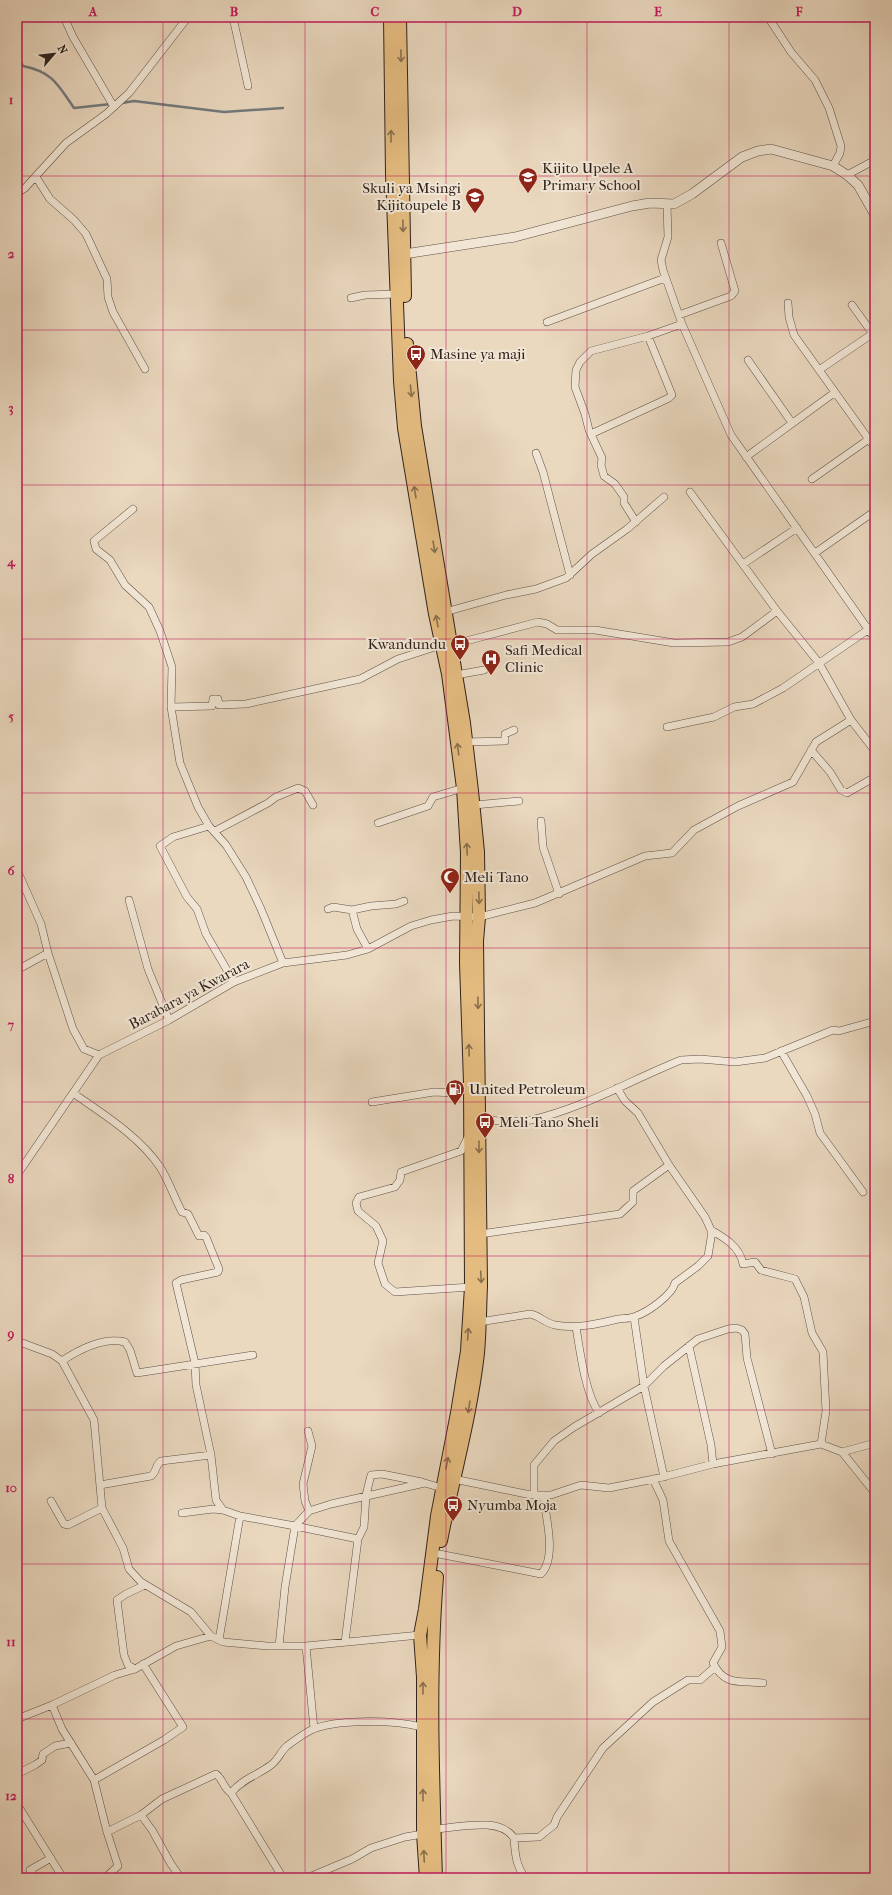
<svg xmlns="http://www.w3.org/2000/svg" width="892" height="1895" font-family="'IM FELL French Canon',serif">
<rect width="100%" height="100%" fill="#ead8bf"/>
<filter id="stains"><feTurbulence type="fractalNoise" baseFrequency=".005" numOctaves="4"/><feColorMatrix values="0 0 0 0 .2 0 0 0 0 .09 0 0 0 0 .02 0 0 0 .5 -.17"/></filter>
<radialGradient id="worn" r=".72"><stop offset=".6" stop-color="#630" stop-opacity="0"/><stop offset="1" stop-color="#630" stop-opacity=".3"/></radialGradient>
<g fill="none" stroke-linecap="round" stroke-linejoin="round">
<path stroke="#737b7e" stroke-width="2.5" d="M17,61L21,62L23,66C53,72 58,85 74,108L111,104
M122,103L134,101L224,112L283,108"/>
<defs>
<path id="minor" d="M64,17L73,37L114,107
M231,17L234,22L248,86
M331,17H337
M768,17L791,52L815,80L829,108L841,146L840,153L833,166
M847,175L875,160
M36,177L50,199L74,220L86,234L107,279L108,297L113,312L145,369
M17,193L25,188L66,143L106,114L129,93L188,17
M667,205L668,237L661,260L663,270L682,324L731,435L875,639
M351,298L365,295L397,294
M788,303L789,317L794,335L875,448
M852,305L875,337
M679,315L731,296L735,291L721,243
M547,322L665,278
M748,360L792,423
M819,370L875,332
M591,434L669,398L672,395L648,336
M536,453L543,472L570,575
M746,457L834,393
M812,479L869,439
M690,492L777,611L819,663L851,720L875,751
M133,509L94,541L96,549L110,560L125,585L149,607L160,631L172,667L171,707L180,763L198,807L209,826L226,845L246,877L261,909L283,963
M636,522L624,503V497L615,484L604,476L601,465L602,458L589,430L585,414L575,387L576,370L580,362L591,351L648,336L682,324
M874,546L875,547
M815,553L875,511
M743,564L797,528
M445,612L506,595L536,589L566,578L592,554L627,529L664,497
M456,675L484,670
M171,707L212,706L213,699H218L219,705L246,704L360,679L398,659L441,645H451L538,622L547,624L557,630H595L674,643L728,642L742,637L777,611
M667,727L714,717L734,707L753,704L783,688L875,625
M466,742L505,741V734L514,730
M811,750L830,772L841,790L847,793L875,777
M474,805L519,801
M541,821L543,847L559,894
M378,823L428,806L433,797L463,788
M209,826L173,837L160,846L187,897L197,909L206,934L234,982
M215,831L268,803L276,797L298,788L305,791L313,805
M17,870L41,924L48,953L73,1029L84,1049L99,1055
M129,900L148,969L169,1020
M328,909L333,907L352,910L371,906L396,904L404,901
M352,910L357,929L368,949
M17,970L48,953
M781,1051L807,1096L815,1114L820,1133L863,1192
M73,1093C103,1114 139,1136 160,1167C169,1181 174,1197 182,1212L188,1214L199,1236L204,1235L206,1237L219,1269L218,1272L181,1280L176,1283L195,1363L196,1385L211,1455L216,1500L223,1510L240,1516L295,1526L309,1511L331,1504L425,1483L445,1489
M372,1102L434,1092L454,1093L470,1083
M477,1119C491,1120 519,1124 531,1120C584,1108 631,1080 681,1060L700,1059L735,1062L765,1058L833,1030L839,1031L875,1021
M467,1139L461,1151L401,1172L400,1180L395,1187L359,1197L356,1203L358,1211L376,1226L383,1241L378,1263L385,1284L395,1292L471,1287
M17,1175L99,1055L169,1020L234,982L283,963L347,955L368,949L411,926L431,920L453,916L479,917L535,903L645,856L672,853L694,830L738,806L793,782L816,742L851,720
M711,1230C725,1238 740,1247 743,1264L755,1262L761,1270L795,1279L804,1297L812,1333L823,1352L826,1411L821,1444
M480,1234L620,1214L633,1202V1191L669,1165
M634,1317L644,1386L664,1477
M479,1322L530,1314C541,1316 544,1323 555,1325C576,1329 598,1324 618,1319C624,1318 631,1319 636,1316C648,1312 672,1295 675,1283L698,1266L708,1256L711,1238V1230L705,1217L669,1165L638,1113L625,1101L617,1088
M576,1327C580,1351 585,1393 599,1413
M17,1341L52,1354L62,1361L94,1420L102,1508L123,1548L129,1569L141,1582L191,1612L211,1636L223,1642L267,1646H306L420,1635
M689,1346L711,1445L713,1464
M62,1361C80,1349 104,1337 125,1342L130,1350L137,1373L253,1355
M308,1431L312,1446L303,1484L305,1501L309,1511
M842,1452L875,1443
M454,1479L531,1495H551L581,1485L609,1488L659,1478L713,1464L821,1444L842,1452L875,1493
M653,1479L663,1500L669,1541L720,1631L722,1647L713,1663C725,1687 741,1680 763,1683
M100,1485L151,1476C157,1472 155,1465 161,1461L211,1455
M534,1495V1465L554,1441L574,1427L644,1386L664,1366L698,1339L728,1329L736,1328L742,1330L745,1334L747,1358L772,1454
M51,1501L64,1524L68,1525L102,1508
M182,1513L213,1509L223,1510
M439,1554L541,1574C557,1558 546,1517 543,1495
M219,1640L240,1516
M345,1642L358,1539L364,1527L366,1495L371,1475L382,1474L422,1482
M279,1646L285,1587L295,1526L358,1539
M306,1646L314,1729
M135,1669L128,1665L124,1655L117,1600L126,1594L145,1585
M52,1705L62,1729L94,1780L107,1832L118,1866L105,1878
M17,1719L52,1705L115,1675L135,1669L176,1646L211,1636
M17,1774L35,1765L42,1760L43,1754L55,1746L71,1743
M94,1780L164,1740L183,1727L143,1664
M231,1793C242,1779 258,1775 271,1765C278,1760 281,1751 287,1746C295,1740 307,1731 316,1728C344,1719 394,1720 422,1727
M17,1804L63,1878
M141,1815L162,1799L216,1774C223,1779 223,1788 231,1793L283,1878
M434,1829C457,1828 500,1816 514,1838L539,1837L554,1825L557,1817L603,1748L653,1702L688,1680H700L715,1667
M107,1832L141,1815L152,1830L171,1864L181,1878
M514,1838C515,1854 516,1865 525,1878
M35,1878L30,1870L51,1858
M307,1878L352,1859L371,1848L405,1837L423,1834"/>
<path id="tertiary" d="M398,255L515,237L632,206L650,203L674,204L692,194L742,157L758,151L771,149L833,166L847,175L858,185L875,215"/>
<path id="primary" d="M390,17L392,175L400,381L404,428L435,614L448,674L463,788L467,853L466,963L470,1083L471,1287L467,1351L457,1413L437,1516L425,1609L420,1635L423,1677V1834L426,1878
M400,17L405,296
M407,344L415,426L464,723L472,791L478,852L479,917L477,941L481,1286C480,1308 480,1331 478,1353C471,1416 453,1478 441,1541
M436,1878C433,1778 429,1677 437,1577"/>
</defs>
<use href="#minor" stroke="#5e5046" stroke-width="8"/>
<use href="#tertiary" stroke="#5e5046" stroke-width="10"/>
<use href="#primary" stroke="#30231d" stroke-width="14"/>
<use href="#minor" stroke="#f1e6d5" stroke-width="7"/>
<use href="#tertiary" stroke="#f1e6d5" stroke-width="9"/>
<use href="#primary" stroke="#e5bc80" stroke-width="12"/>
</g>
<defs><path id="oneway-shaft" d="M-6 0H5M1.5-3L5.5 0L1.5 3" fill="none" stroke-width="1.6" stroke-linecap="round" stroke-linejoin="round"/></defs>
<g stroke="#8a704e">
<use href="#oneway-shaft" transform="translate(401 56) rotate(89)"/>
<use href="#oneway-shaft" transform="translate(391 136) rotate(-90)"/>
<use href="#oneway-shaft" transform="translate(403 226) rotate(89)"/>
<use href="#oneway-shaft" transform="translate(411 391) rotate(84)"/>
<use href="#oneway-shaft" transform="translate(415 492) rotate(-99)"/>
<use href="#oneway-shaft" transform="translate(434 547) rotate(81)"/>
<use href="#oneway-shaft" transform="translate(437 621) rotate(-100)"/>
<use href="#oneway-shaft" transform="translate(458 749) rotate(-97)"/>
<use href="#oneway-shaft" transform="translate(467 849) rotate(-93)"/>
<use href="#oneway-shaft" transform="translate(479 898) rotate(89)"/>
<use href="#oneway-shaft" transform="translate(478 1003) rotate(89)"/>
<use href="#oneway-shaft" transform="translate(469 1050) rotate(-92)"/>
<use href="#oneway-shaft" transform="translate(479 1147) rotate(90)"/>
<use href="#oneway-shaft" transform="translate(481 1277) rotate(87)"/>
<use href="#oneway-shaft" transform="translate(468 1334) rotate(-86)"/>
<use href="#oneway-shaft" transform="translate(469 1407) rotate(99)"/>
<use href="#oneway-shaft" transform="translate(447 1463) rotate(-79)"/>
<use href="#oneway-shaft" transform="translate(423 1688) rotate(-90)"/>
<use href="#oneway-shaft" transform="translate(423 1795) rotate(-90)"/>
<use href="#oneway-shaft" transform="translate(424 1856) rotate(-93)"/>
</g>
<path fill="none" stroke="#c2185b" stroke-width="1" stroke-opacity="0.55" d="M163,17V1878M305,17V1878M446,17V1878M587,17V1878M729,17V1878M17,176H875M17,330H875M17,485H875M17,639H875M17,793H875M17,948H875M17,1102H875M17,1256H875M17,1410H875M17,1564H875M17,1719H875"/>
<defs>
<symbol id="school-pin" viewBox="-11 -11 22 30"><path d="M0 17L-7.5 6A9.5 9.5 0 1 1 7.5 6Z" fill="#8f2418" stroke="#f1e6d5"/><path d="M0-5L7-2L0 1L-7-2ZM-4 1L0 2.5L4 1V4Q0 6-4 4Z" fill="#fff"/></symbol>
<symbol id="bus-pin" viewBox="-11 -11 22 30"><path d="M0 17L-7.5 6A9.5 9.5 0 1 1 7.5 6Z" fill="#8f2418" stroke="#f1e6d5"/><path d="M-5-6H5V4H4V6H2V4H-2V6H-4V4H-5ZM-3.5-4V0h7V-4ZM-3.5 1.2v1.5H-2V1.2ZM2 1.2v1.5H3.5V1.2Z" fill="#fff"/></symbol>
<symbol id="hospital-pin" viewBox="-11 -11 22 30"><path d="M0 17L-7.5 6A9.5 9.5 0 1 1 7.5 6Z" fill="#8f2418" stroke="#f1e6d5"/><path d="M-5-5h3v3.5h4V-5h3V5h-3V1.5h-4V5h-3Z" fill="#fff"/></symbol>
<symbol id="mosque-pin" viewBox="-11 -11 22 30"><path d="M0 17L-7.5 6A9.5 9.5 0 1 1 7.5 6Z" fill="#8f2418" stroke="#f1e6d5"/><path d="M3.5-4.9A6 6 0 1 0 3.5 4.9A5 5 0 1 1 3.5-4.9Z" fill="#fff"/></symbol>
<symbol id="fuel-pin" viewBox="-11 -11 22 30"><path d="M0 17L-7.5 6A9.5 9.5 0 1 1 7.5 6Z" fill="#8f2418" stroke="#f1e6d5"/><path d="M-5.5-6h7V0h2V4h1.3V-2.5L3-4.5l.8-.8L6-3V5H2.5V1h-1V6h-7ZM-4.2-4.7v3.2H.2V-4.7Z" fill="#fff"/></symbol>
</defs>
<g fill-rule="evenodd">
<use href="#school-pin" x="517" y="166" width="22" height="30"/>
<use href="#school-pin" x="464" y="186" width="22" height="30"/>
<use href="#bus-pin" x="405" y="343" width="22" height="30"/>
<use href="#bus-pin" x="449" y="633" width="22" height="30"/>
<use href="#hospital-pin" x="480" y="648" width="22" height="30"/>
<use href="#mosque-pin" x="439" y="866" width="22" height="30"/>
<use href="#fuel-pin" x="444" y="1078" width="22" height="30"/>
<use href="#bus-pin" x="474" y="1111" width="22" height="30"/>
<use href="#bus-pin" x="442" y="1494" width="22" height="30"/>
</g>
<g text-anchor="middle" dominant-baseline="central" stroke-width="4" stroke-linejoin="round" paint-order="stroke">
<g font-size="15" fill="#30231d" stroke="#f1e6d5" text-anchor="start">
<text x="542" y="168">Kijito Upele A<tspan x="542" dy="17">Primary School</tspan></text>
<text x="461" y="188" text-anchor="end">Skuli ya Msingi<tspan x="461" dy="17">Kijitoupele B</tspan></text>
<text x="430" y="354">Masine ya maji</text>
<text x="446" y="644" text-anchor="end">Kwandundu</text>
<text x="505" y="650">Safi Medical<tspan x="505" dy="17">Clinic</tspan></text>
<text x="464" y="877">Meli Tano</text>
<text x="469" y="1089">United Petroleum</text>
<text x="499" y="1122">Meli Tano Sheli</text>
<text x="467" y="1505">Nyumba Moja</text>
</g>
<g font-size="15" fill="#30231d" stroke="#f1e6d5">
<text transform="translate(189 994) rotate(-28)">Barabara ya Kwarara</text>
</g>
</g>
<rect width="892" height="1895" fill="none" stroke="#ead8bf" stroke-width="44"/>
<g transform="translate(54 54) rotate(62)" stroke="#f1e6d5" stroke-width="3" paint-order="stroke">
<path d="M0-3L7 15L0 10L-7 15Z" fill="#30231d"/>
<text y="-6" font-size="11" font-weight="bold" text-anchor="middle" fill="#30231d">N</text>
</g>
<rect x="22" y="22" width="848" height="1851" fill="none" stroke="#c2185b" stroke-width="1.5"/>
<g font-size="13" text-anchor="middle" font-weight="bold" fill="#c2185b">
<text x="93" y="16">A</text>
<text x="234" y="16">B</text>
<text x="375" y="16">C</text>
<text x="517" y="16">D</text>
<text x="658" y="16">E</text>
<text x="799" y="16">F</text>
<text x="11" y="104">1</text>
<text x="11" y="258">2</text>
<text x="11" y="412">3</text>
<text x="11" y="566">4</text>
<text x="11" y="721">5</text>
<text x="11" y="875">6</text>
<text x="11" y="1029">7</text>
<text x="11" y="1183">8</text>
<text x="11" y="1338">9</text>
<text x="11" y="1492">10</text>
<text x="11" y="1646">11</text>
<text x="11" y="1800">12</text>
</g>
<rect width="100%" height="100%" filter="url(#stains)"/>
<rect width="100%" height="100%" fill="url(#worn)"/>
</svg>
